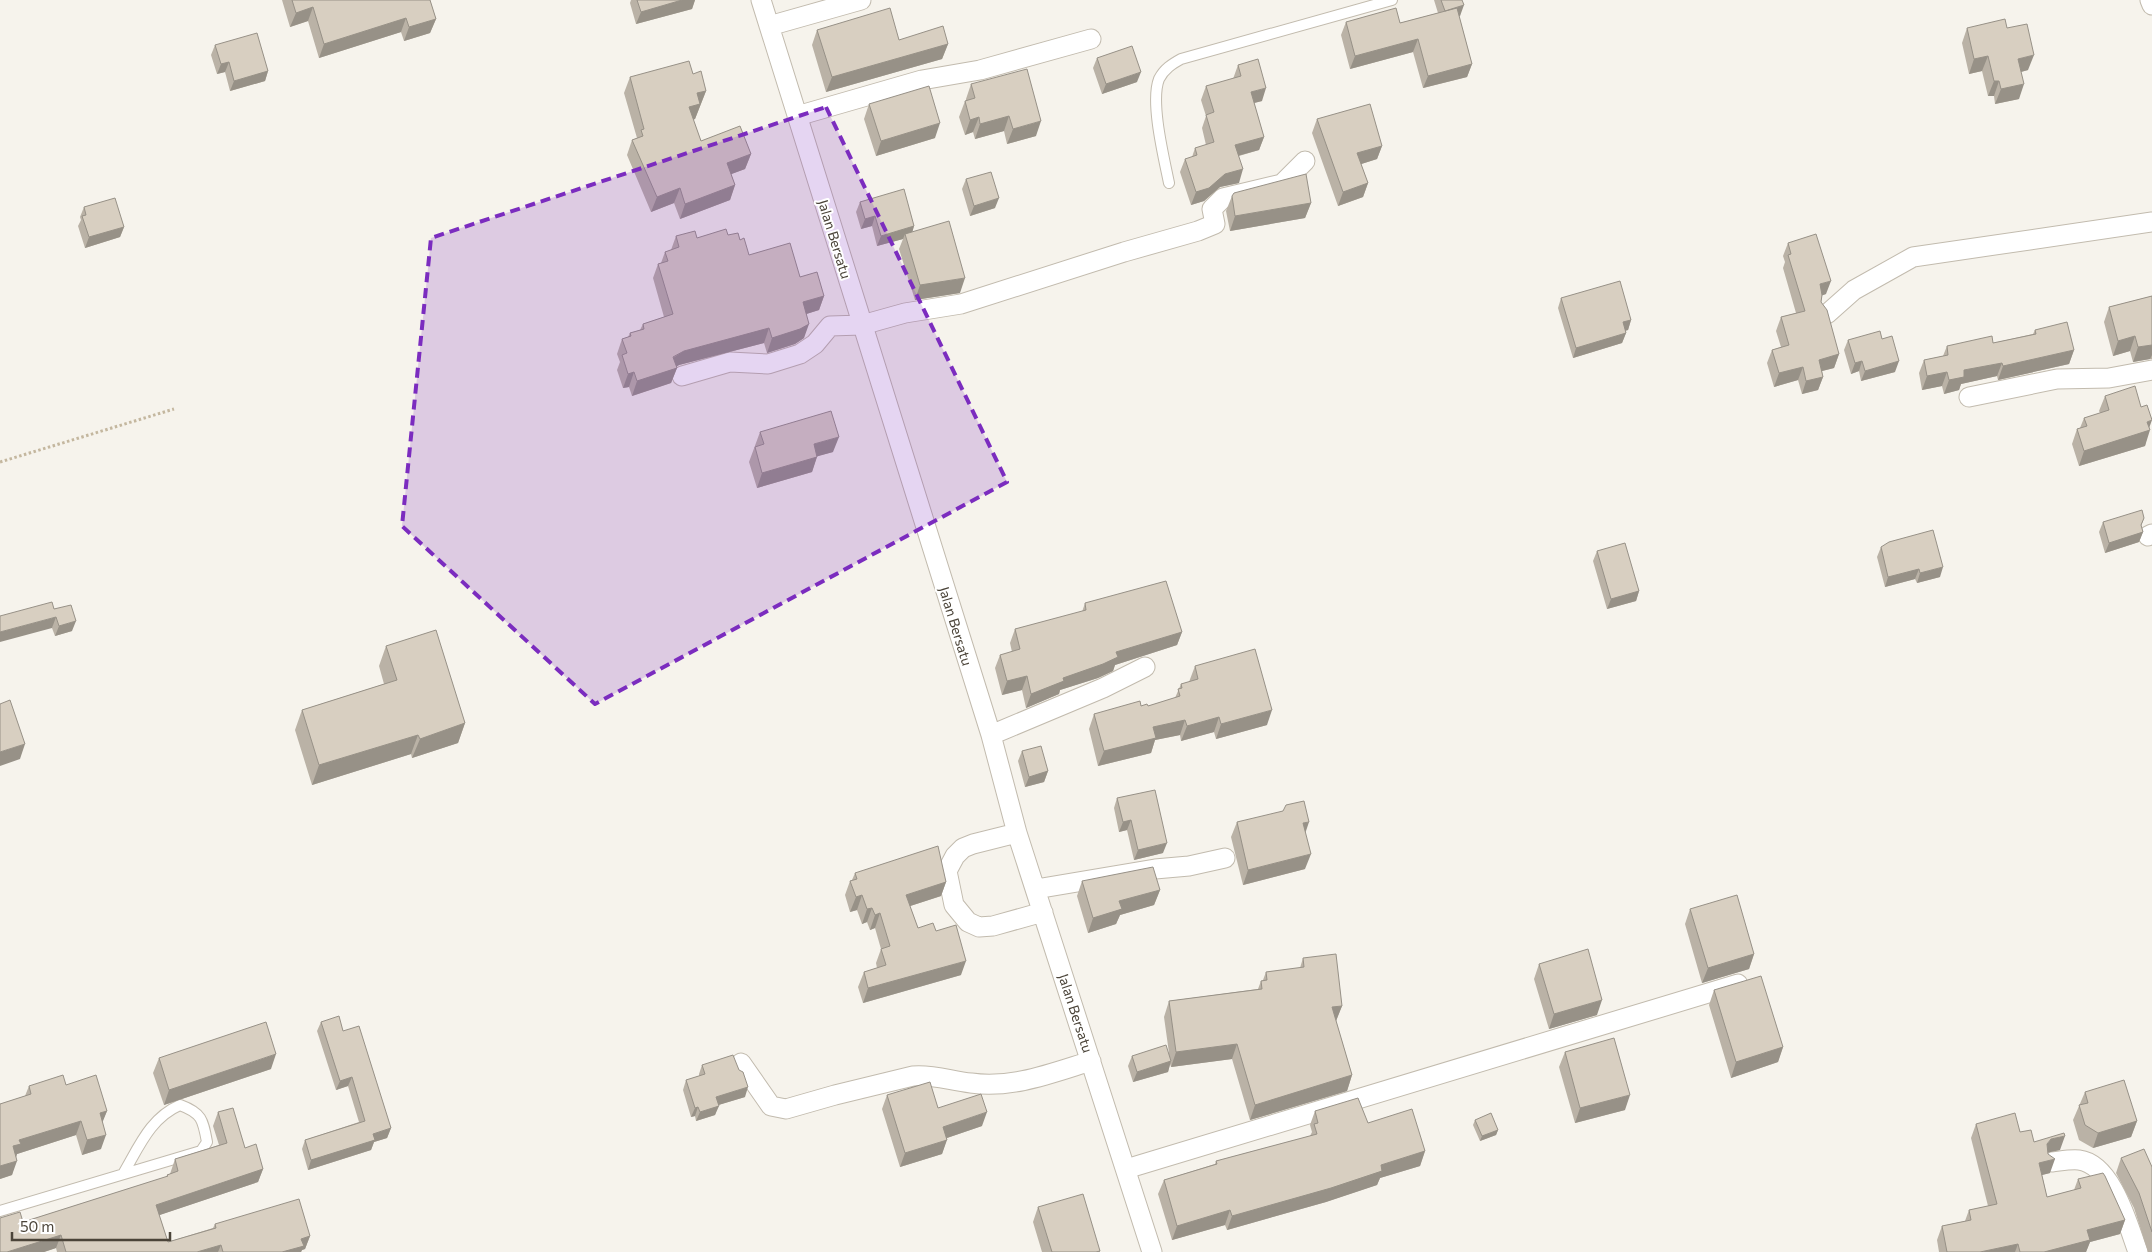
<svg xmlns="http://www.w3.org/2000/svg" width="2152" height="1252" font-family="Commissioner,sans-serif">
<rect width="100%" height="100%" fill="#f6f3ec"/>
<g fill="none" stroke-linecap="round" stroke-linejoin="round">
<defs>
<path id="lane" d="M1169,183C1164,158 1150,102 1159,79C1164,69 1172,64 1181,59L1392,0
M0,1211L201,1151L207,1142C203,1120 202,1113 180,1105C150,1118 139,1147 123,1174"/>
<path id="street" d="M761,0L991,735L1017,833L1152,1252
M2150,0L2152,5
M769,26L861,0
M797,116L922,80L980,70L1091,39
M1827,314L1854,290L1913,257L2152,222
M682,376L730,362L768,364L800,354L815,344L830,326L862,325L905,313L961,304L1124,252L1198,231L1215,224L1212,209L1223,198L1282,184L1305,161
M1969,397L2057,379L2109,378L2152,370
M2148,536L2152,534
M991,735L1103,688L1145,667
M1017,833L973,844L963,848L955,856L947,871L954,905L968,922L979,927L993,926L1043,912
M1036,889L1155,869L1189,866L1225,858
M741,1063L771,1106L786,1109L835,1095L913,1076C933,1074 951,1081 971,1083C1012,1089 1052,1073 1091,1061
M2052,1162C2061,1161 2071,1159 2079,1160C2112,1164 2128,1225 2138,1252
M1126,1169L1738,984"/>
</defs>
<use href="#lane" stroke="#c2bbae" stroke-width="12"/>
<use href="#street" stroke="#c2bbae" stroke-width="21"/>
<path stroke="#c4b79f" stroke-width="3" stroke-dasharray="2.5 2.5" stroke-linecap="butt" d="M0,462L174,409"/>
<use href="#lane" stroke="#fff" stroke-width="10"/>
<use href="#street" stroke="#fff" stroke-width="19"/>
</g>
<path fill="#bab2a6" d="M282,0H430L436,19L430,33L404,41L401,32L319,58L308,21L290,27Z
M631,0H695L692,9L636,24L630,3Z
M1434,0H1462L1460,16H1459L1472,64L1467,77L1423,88L1413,52L1350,69L1341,35L1346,22L1400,23L1438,13Z
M1967,28H2007L2028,70L2021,72L2019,99L1995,104L1994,96H1988L1982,71L1969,74L1962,43Z
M817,30L899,40L948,44L942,59L826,92L812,45Z
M215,45L268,71L265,81L230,91L225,72L217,74L211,55Z
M1097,58L1137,82L1102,94L1093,68Z
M1238,65L1262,101L1254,103L1264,137L1259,150L1239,156V183L1220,187L1204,201L1191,205L1180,172L1185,159L1192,157L1195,148L1206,145L1202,128L1206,116L1201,100L1206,86L1233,79Z
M630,77L706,91L695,119L693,120L701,141L751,154L745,169L731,174L735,185L730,200L680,219L674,203L651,212L627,155L632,140L637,138L624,93Z
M971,84L1036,136L1007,144L1004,131L975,139L973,132L965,135L959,117L965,101H966V99Z
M869,104L935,138L876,156L864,119Z
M1317,119L1382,146L1377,159L1361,164L1368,183L1363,197L1338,206L1312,133Z
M966,179L995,208L970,216L962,189Z
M1232,196L1311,203L1305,218L1230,231L1226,211Z
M860,202L914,226L912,232L960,293L915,300L899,249L903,239L877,246L872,226L861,229L856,212Z
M84,207L124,227L120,237L85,248L78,226L81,220L80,217Z
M728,235L740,240L749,255L800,277L824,296L819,310L806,314L804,338L795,344L767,353L764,343L679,365L676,367L677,368L671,383L632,396L629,387L623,388L617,370L620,362L617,354L622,339L628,337L630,333L640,330L643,324L664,317L653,278L658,264L661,263L665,252L671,250L676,236L697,238Z
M1788,243L1826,294L1822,295L1821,302L1839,354L1834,368L1822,371L1823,377L1818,390L1802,394L1798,380L1774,387L1767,363L1772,350L1781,347L1776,331L1781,317L1796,313L1783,268L1785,262L1783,256Z
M2152,296V359H2150L2133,362L2130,351L2113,356L2104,322L2109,307Z
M1561,298L1631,320L1628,330L1625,331L1626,333L1622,343L1573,358L1558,308Z
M2035,330L2074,350L2069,364L1998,380L1997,376L1961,384L1959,390L1944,394L1942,386L1922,390L1919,373L1924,360L1943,356L1947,346L1993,343L2033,334Z
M1882,339L1895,372L1861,381L1859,371L1851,374L1844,350L1848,340Z
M2105,396L2141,407L2149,428L2145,446L2079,466L2072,444L2077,429L2080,428L2084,418L2100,413L2099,411Z
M760,432L833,452L817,456L812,472L757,488L749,462Z
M2144,518L2141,526L2143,532L2139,542L2105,553L2099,532L2103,522Z
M1881,547L1940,577L1917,583L1915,579L1885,587L1877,557Z
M1597,551L1639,591L1636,601L1607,609L1593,561Z
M1085,603L1182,632L1177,645L1115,665L1113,671L1098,678L1060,690L1059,694L1026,708L1022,690L1002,695L995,668L1000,655L1012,652L1010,643L1015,629L1082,612Z
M54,609L72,631L55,636L52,628Z
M386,646L465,723L458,743L412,758L411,754L312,785L295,730L302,710L384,684L379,666Z
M1195,666L1267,725L1216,739L1214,732L1181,741L1180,735L1155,740L1151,753L1098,766L1089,729L1094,714L1141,706H1148L1175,698L1181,684L1189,682Z
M1022,751L1048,771L1044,782L1025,787L1018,761Z
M1117,798L1163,853L1134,860L1127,830L1119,832L1114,808Z
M1237,822L1305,832V869L1243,885L1231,837Z
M855,873L946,882L941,896L910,906L918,928L936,931L961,975L863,1003L858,987L864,972L877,968L876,963L881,949L875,928L870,930L867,922L862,924L857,910L850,912L845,895L850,881L852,880Z
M1082,881L1160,890L1154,905L1120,915L1116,924L1088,933L1077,896Z
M1690,909L1754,954L1749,969L1702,983L1685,924Z
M1303,958L1342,1006L1336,1021L1352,1075L1347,1091L1250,1120L1232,1059L1171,1067L1170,1064L1168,1072L1133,1082L1128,1066L1132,1056L1169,1053L1164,1017L1169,1001L1258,989L1261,981L1263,980L1266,972L1300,968Z
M1539,964L1597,1015L1549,1029L1534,979Z
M1714,990L1783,1047L1778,1062L1731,1078L1709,1005Z
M321,1022L343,1031L391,1128L387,1138L374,1142L371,1150L308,1170L302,1149L305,1140L359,1122L348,1086L336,1090L317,1031Z
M1565,1052L1625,1110L1575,1123L1559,1067Z
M159,1058L271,1069L164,1105L153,1073Z
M702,1065L745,1097L718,1105L715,1115L696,1121L695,1116L691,1117L683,1090L686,1080L699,1076V1074Z
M66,1085L107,1111L102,1122L101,1149L82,1155L76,1135L17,1154L12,1175L0,1179V1104L25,1096L29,1086Z
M2085,1092L2137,1121L2131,1137L2093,1148L2079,1140L2073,1120Z
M887,1095L938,1108L982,1126L947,1138L942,1154L900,1167L882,1109Z
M1315,1111L1368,1123L1425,1151L1420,1166L1380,1178L1377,1185L1326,1202L1227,1230L1225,1225L1172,1240L1158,1194L1164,1180L1215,1164L1216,1161L1310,1136L1312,1132L1310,1125Z
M218,1112L245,1148L263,1169L258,1182L159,1215L168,1242L213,1228L215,1224L310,1236L305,1249L302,1250L301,1252H57L56,1248L44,1252H0L23,1222L166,1177L167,1175L170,1174L175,1159L219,1145L213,1126Z
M1475,1120L1498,1130L1496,1135L1480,1141L1473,1125Z
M1976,1124L2060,1150L2048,1152L2050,1173L2042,1175L2047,1197L2074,1190L2078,1179L2125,1220L2120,1234L2090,1242L2086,1252H1939L1937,1240L1942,1226L1965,1221L1969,1210L1988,1206L1971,1138Z
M2121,1158L2152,1167V1252H2148L2134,1208L2116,1173Z
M1038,1207L1100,1251V1252H1042L1033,1222Z"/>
<path fill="#979187" d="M682,0H695L692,9L636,24L641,12Z
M1464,5L1460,16L1441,22L1445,12Z
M313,7L308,21L290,27L296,13Z
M406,18L401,32L319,58L324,44Z
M436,19L430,33L404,41L409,27Z
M1418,39L1413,52L1350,69L1355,56Z
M948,44L942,59L826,92L832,77Z
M2034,55L2028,70L2013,74L2018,59Z
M1988,56L1982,71L1969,74L1974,59Z
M229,62L225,72L217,74L221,64Z
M1472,64L1467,77L1423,88L1428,76Z
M268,71L265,81L230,91L234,81Z
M1141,72L1137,82L1102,94L1106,84Z
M1994,81H1999L1994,96H1988Z
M2024,84L2019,99L1995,104L2001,89Z
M1266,88L1262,101L1246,105L1251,92Z
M706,91L695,119L683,122L689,107L697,93Z
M1009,116L1004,131L975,139L980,124Z
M979,117L973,132L965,135L970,120Z
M1041,121L1036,136L1007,144L1013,129Z
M940,123L935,138L876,156L881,141Z
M1264,137L1259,150L1230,158L1235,145Z
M1382,146L1377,159L1352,167L1357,153Z
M751,154L745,169L721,178L727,163Z
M1243,169L1239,183L1220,187L1204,201L1191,205L1196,192L1225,174Z
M1368,183L1363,197L1338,206L1343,192Z
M735,185L730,200L680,219L685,204Z
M680,188L674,203L651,212L657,197Z
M999,198L995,208L970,216L974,206Z
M1311,203L1305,218L1230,231L1235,216Z
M875,216L872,226L861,229L865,219Z
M914,226L911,237L905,234L903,239L877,246L881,236Z
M124,227L120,237L85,248L89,237Z
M965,278L960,293L915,300L920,285Z
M1831,281L1826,294L1815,298L1820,284Z
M824,296L819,310L797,317L803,302Z
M1631,320L1628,330L1619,332L1623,322Z
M809,324L804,338L795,344L767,353L772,338Z
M769,328L764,343L679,365L671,370L677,368L671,383L632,396L637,381L684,351Z
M1626,333L1622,343L1573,358L1576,348Z
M2135,336L2130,351L2113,356L2118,341Z
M2152,345V355L2150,359L2133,362L2138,347Z
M2074,350L2069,364L1998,380L2003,366Z
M1839,354L1834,368L1814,373L1819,360Z
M1862,361L1859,371L1851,374L1855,363Z
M1899,361L1895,372L1861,381L1865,371Z
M2002,363L1997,376L1961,384L1959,390L1944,394L1949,380L1964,370Z
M1803,367L1798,380L1774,387L1779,373Z
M634,372L629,387L623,388L628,374Z
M1947,372L1942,386L1922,390L1927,376Z
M1823,377L1818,390L1802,394L1806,381Z
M2152,420L2148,431L2150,430L2145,446L2079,466L2084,451Z
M839,437L833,452L808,459L814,444Z
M817,457L812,472L757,488L762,473Z
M2144,518L2140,528L2143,532L2139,542L2105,553L2109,543L2141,525Z
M1943,567L1940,577L1917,583L1920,573Z
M1919,569L1915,579L1885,587L1888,577Z
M1639,591L1636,601L1607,609L1611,599Z
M56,617L52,628L0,642V632Z
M76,621L72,631L55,636L59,626Z
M1182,632L1177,645L1115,665L1113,671L1098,678L1060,690L1059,694L1026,708L1031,694L1063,678L1116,652Z
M1027,676L1022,690L1002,695L1007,681Z
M1272,710L1267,725L1216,739L1221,724Z
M1219,717L1214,732L1181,741L1187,726Z
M1185,720L1180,735L1155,740L1151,753L1098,766L1104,751L1153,727Z
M465,723L458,743L412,758L420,739Z
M418,735L411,754L312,785L319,765Z
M25,744L20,759L0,766V752Z
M1048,771L1044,782L1025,787L1029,777Z
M1131,820L1127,830L1119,832L1123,822Z
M1309,822L1304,837L1303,823Z
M1167,843L1163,853L1134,860L1138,850Z
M1311,854L1305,869L1243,885L1248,870Z
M946,882L941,896L901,909L906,895Z
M1160,890L1154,905L1120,915L1116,924L1088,933L1093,918L1119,901Z
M862,895L857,910L850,912L856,897Z
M872,908L867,922L862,924L867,909Z
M880,913L875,928L870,930L875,915Z
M1754,954L1749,969L1702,983L1708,968Z
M966,961L961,975L863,1003L868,988Z
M1602,1000L1597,1015L1549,1029L1554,1014Z
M1342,1006L1336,1021L1326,1022L1332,1007Z
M1237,1044L1232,1059L1171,1067L1176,1052Z
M1783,1047L1778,1062L1731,1078L1736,1062Z
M276,1054L271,1069L164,1105L169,1090Z
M1171,1061L1168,1072L1133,1082L1137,1072Z
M1352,1075L1347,1091L1250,1120L1255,1105Z
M352,1077L348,1086L336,1090L340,1081Z
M748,1087L745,1097L712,1107L716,1097Z
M1630,1095L1625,1110L1575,1123L1580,1108Z
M719,1106L715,1115L696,1121L700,1112Z
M698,1107L695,1116L691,1117L695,1108Z
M107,1111L101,1126L100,1113Z
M987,1112L982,1126L938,1141L943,1127Z
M81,1121L76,1135L17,1154L15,1159L13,1146L19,1140Z
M2137,1121L2131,1137L2093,1148L2098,1133Z
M391,1128L387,1138L374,1142L371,1150L308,1170L311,1160L373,1134Z
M1498,1130L1496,1135L1480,1141L1482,1136Z
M106,1135L101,1149L82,1155L87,1140Z
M2065,1136L2060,1150L2046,1153L2047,1144L2051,1139Z
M947,1140L942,1154L900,1167L905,1153Z
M1425,1151L1420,1166L1380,1178L1377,1185L1326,1202L1227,1230L1232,1216L1381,1165Z
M2055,1159L2050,1173L2034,1177L2039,1163Z
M17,1161L12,1175L0,1179V1166Z
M263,1169L258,1182L151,1218L156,1205Z
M1230,1210L1225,1225L1172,1240L1177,1226Z
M2125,1220L2120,1234L2090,1242L2086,1252H2044L2087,1230Z
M61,1235L56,1248L44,1252H7Z
M310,1236L305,1249L302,1250L301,1252H282L301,1239Z
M2018,1244L2015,1252H1980Z
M221,1245L218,1252H197Z"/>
<path fill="#d8cfc1" stroke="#979187" d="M292,0H430L436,19L409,27L406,18L324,44L313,7L296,13Z
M637,0H682L641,12Z
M1441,0H1462L1464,5L1445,11Z
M890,8L899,40L943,26L948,44L832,77L817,30Z
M1396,8L1400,23L1457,8L1472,64L1428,76L1418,39L1355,56L1346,22Z
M2005,19L2007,28L2027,24L2034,55L2018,59L2024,84L2001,89L1999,81H1994L1988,56L1974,59L1967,28Z
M257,33L268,71L234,81L229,62L221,64L215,45Z
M1132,46L1141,72L1106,84L1097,58Z
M1258,59L1266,88L1251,92L1264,137L1235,145L1243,169L1225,174L1209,188L1196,192L1185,159L1197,155L1195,148L1214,142L1206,115L1214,112L1206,86L1241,76L1238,65Z
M689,61L693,74L701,71L706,91L697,93L700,104L689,107L701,141L740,126L751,154L727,163L735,185L685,204L680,188L657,197L632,140L643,136L641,130L644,129L630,77Z
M1027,69L1041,121L1013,129L1009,116L980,124L979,117L970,120L965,101L975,98L971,84Z
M929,86L940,123L881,141L869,104Z
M1370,104L1382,146L1357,153L1368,183L1343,192L1317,119Z
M991,172L999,198L974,206L966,179Z
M1306,174L1311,203L1235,216L1232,196L1234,193Z
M904,189L914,226L881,236L875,216L865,219L860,202Z
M115,198L124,227L89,237L82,216L86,215L84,207Z
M949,221L965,278L920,285L905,234Z
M726,229L728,235L738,233L740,240L744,238L749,255L790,243L800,277L817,272L824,296L803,302L809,324L800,329L772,338L769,328L684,351L673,357L677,368L637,381L634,372L628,374L622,355L627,353L622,339L631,336L630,333L644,329L643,324L673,314L658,264L668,261L665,252L679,247L676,236L695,231L697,238Z
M1816,234L1831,281L1820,284L1822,295L1821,302L1827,310L1839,354L1819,360L1823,377L1806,381L1803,367L1779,373L1772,350L1789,345L1781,317L1805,311L1788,255L1791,254L1788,243Z
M1620,281L1631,320L1623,322L1626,333L1576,348L1561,298Z
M2152,296V345L2138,347L2135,336L2118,341L2109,307Z
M2067,322L2074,350L2003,366L2002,363L1964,370V377L1949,380L1947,372L1927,376L1924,360L1948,355L1947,346L1992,336L1993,343L2036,334L2035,330Z
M1880,331L1882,339L1892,336L1899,361L1865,371L1862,361L1855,363L1848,340Z
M2135,386L2141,407L2147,405L2152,420L2147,422L2150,430L2084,451L2077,429L2087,426L2084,418L2109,410L2105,396Z
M831,411L839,437L814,444L817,457L762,473L755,447L764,444L760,432Z
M2142,510L2144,518L2141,525L2143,532L2109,543L2103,522Z
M1933,530L1943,567L1920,573L1919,569L1888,577L1881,547L1889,542Z
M1625,543L1639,591L1611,599L1597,551Z
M1166,581L1182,632L1116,652L1118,657L1103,664L1063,678L1064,681L1031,694L1027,676L1007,681L1000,655L1020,649L1015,629L1086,610L1085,603Z
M52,602L54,609L71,605L76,621L59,626L56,617L0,632V616Z
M436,630L465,723L420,739L418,735L319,765L302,710L397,680L386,646Z
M1255,649L1272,710L1221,724L1219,717L1187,726L1185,720L1153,727L1156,738L1104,751L1094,714L1140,701L1141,706L1147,704L1148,706L1180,696L1178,689L1182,688L1181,684L1198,679L1195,666Z
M10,700L25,744L0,752V704Z
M1041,746L1048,771L1029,777L1022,751Z
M1155,790L1167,843L1138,850L1131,820L1123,822L1117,798Z
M1304,801L1309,822L1303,823L1311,854L1248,870L1237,822L1283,811L1286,805Z
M938,846L946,882L906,895L918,928L933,923L936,931L956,925L966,961L868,988L864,972L886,965L881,949L890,946L880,913L875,915L872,908L867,909L862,895L856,897L850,881L857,879L855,873Z
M1153,867L1160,890L1119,901L1122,909L1093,918L1082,881Z
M1737,895L1754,954L1708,968L1690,909Z
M1588,949L1602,1000L1554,1014L1539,964Z
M1336,954L1342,1006L1332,1007L1352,1075L1255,1105L1237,1044L1176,1052L1169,1001L1262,989L1261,981L1267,980L1266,972L1304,967L1303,958Z
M1761,976L1783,1047L1736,1062L1714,990Z
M339,1016L343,1031L359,1026L391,1128L373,1134L375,1140L311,1160L305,1140L365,1121L352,1077L340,1081L321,1022Z
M266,1022L276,1054L169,1090L159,1058Z
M1614,1038L1630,1095L1580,1108L1565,1052Z
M1166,1045L1171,1061L1137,1072L1132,1056Z
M733,1055L739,1070L743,1072L748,1087L716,1097L719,1106L700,1112L698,1107L695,1108L686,1080L705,1074L702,1065Z
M63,1075L66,1085L96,1075L107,1111L100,1113L106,1135L87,1140L81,1121L19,1140L21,1144L13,1146L17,1161L0,1166V1104L31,1094L29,1086Z
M2124,1080L2137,1121L2098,1133L2085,1125L2079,1105L2088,1103L2085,1092Z
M930,1082L938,1108L981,1094L987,1112L943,1127L947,1140L905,1153L887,1095Z
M1358,1098L1368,1123L1412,1109L1425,1151L1381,1165L1382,1171L1331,1188L1232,1216L1230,1210L1177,1226L1164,1180L1217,1164L1216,1161L1317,1134L1314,1124L1318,1123L1315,1111Z
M233,1108L245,1148L256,1144L263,1169L156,1205L168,1242L216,1228L215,1224L299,1199L310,1236L301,1239L304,1246L282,1252H223L221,1245L197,1252H66L61,1235L7,1252H0V1218L20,1212L23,1222L168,1176L167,1175L178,1171L175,1159L227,1143L218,1112Z
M1491,1113L1498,1130L1482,1136L1475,1120Z
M2015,1113L2020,1132L2031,1130L2034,1142L2064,1133L2065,1136L2051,1139L2047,1144L2048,1154L2055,1159L2039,1163L2047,1197L2081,1188L2078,1179L2103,1173L2105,1176L2125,1220L2087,1230L2090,1240L2044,1252H2020L2018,1244L1980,1252H1947L1942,1226L1971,1220L1969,1210L1997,1204L1976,1124Z
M2144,1149L2152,1167V1232L2139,1193L2121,1158Z
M1083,1194L1100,1251L1096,1252H1052L1038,1207Z"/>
<path fill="#7b2cbf" fill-opacity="0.2" stroke="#7b2cbf" stroke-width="4" stroke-dasharray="10 6" stroke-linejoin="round" d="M826,107L1007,482L595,704L402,526L431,238Z"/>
<g text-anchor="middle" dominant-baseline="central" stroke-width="4" stroke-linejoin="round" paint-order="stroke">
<g font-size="14" fill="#4b4439" stroke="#fff">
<text transform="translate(835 239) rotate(73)">Jalan Bersatu</text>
<text transform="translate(956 626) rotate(73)">Jalan Bersatu</text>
<text transform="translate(1076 1013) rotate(72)">Jalan Bersatu</text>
</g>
</g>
<path d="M12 1232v8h158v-8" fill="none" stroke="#4b4439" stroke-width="2.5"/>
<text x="20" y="1232" font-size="15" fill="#4b4439" stroke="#ffffff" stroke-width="4" paint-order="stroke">50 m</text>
</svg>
